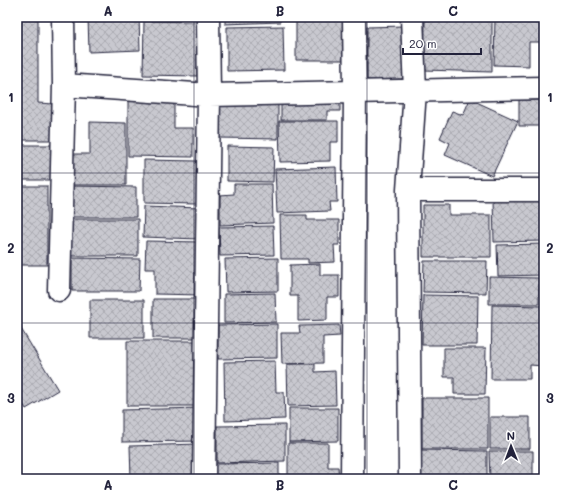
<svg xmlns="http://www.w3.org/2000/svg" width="561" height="496" font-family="Mali,sans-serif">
<defs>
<pattern id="building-cross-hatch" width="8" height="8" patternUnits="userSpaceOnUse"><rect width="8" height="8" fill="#c8c8cf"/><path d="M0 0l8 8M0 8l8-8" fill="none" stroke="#acacb3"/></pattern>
</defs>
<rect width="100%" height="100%" fill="#fff"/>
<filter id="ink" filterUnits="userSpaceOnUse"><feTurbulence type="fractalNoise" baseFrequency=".025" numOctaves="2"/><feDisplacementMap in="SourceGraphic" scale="8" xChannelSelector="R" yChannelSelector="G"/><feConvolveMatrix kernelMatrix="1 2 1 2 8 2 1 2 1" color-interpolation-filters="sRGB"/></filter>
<g filter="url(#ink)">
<path fill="url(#building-cross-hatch)" stroke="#22223b" d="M17,17H38V103L54,104V140H17Z
M88,17H139L140,50L89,52Z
M141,17H199V18L142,19Z
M225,17H280V22L225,24Z
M495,17H544L543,42H529V66L494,65Z
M296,20H346V60H296Z
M425,20L492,21V72L424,70Z
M144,21L197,22V76L143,75Z
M283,26L284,70L227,71V27Z
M404,26V79L367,80V27Z
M278,94V139L219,138V102Z
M128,99H174V128H193V157L128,156Z
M340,99V111H327V120H281V100Z
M470,99L518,121L492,176L445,155L450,143L440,138L452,111L463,115Z
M519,100H544V126H519Z
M279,121H338V142H330V161L280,162Z
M90,122L126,123V185H72V154H90Z
M17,145H57V180H17Z
M227,146L274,147L273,182L227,181Z
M144,160L197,161V204L144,203Z
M336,167L337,202H329L330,211L277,213L275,169Z
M234,184H272L273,223L220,225V195L234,194Z
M17,186H47V265H17Z
M71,186L136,187V217H71Z
M493,199H544V241L494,242Z
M423,205H449V215H491V257H423Z
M144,206L200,208L199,239L143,237Z
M280,215H307V220H339V245H334L335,262L308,263V259H281Z
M71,219H138V256H71Z
M273,226L274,255L220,256L219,227Z
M146,241L201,242L200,295L155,294V269H145Z
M544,244V275L498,276L497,245Z
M72,258L140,259L139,291H72Z
M278,258V291L226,292L225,259Z
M424,261H487L486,293L423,292Z
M320,264V275H339V297H327V320L298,321V296H290V265Z
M489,277L539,278V304H489Z
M275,293L276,322L224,323V294Z
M423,295L478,296L477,345H422Z
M153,299H200V338H153Z
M90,300H144V338H90Z
M492,305L544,306V366L530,365V379H491Z
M277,324V358L218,359V325Z
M339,325L340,336L323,337V363L282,364L281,333H300L299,326Z
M20,327L58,390L26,409L17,394V329Z
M127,341H201V406H127Z
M444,348H486L485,394H454V377H444Z
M275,361L276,392H284L285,419L225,421L224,362Z
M287,364H315V372L335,371L336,405L288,406Z
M422,398H488V449H422Z
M201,408L202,441L122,442V410Z
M289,408H338V441L289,442Z
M490,417H530V449H490Z
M285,425V461L217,463V426Z
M288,443H328V467H338L339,479H288Z
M199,444L201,479H131L130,446Z
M421,450L487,451V479H421Z
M489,451H533V479H490Z
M279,463V479H215V464Z"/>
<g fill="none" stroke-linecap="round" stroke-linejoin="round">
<defs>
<path id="minor" d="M64,85L209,95L544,88
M408,190H544
M59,290L64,85L63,17
M204,479L209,95L208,17
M352,479L355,91L354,17
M410,479L408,190L415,91L412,17"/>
</defs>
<use href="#minor" stroke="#22223b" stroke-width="25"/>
<use href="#minor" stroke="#fff" stroke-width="22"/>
</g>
</g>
<path fill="none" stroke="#22223b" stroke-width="1" stroke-opacity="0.55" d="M194,17V479M367,17V479M17,173H544M17,323H544"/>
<rect width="561" height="496" fill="none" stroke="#fff" stroke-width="44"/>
<g transform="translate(511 446) rotate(359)" stroke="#ffffff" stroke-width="3" paint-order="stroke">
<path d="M0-3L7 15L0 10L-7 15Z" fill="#22223b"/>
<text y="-6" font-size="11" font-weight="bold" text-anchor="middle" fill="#22223b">N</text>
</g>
<path d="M403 48v6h78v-6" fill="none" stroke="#22223b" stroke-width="2"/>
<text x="409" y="48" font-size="12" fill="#22223b" stroke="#ffffff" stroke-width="3" paint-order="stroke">20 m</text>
<rect x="22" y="22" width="517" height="452" fill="none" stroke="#22223b" stroke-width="1.5"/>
<g font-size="13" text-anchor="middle" font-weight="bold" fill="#22223b">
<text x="108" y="16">A</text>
<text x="280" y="16">B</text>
<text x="453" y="16">C</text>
<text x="11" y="102">1</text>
<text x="550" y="102">1</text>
<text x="11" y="253">2</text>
<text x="550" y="253">2</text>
<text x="11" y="403">3</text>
<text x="550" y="403">3</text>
<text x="108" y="490">A</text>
<text x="280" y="490">B</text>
<text x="453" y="490">C</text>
</g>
</svg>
